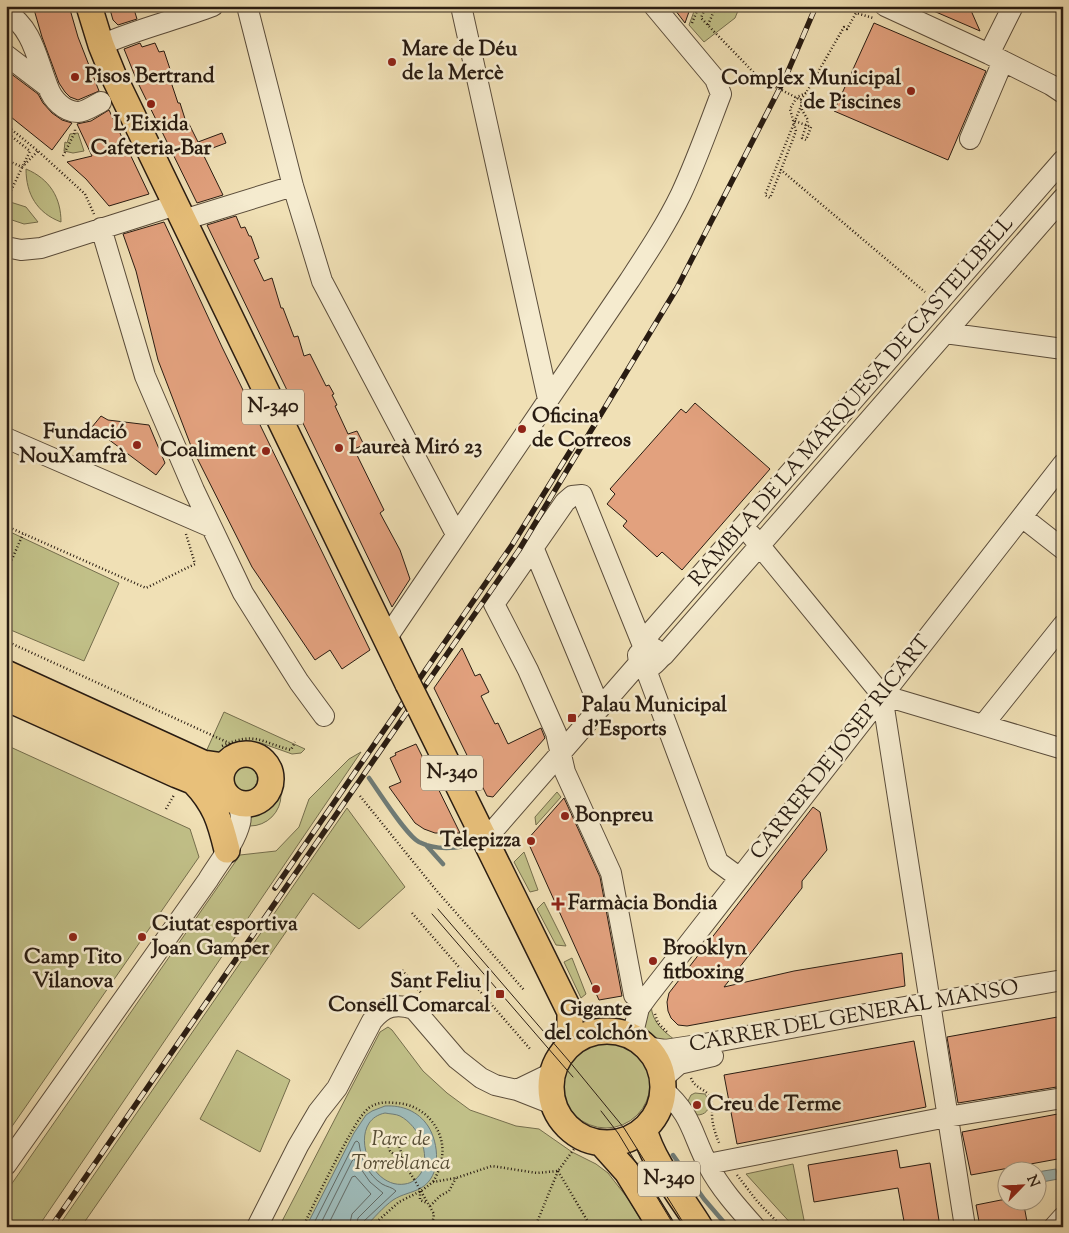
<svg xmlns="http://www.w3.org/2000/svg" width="1069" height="1233" font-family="'Sorts Mill Goudy',serif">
<rect width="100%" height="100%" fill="#f0e0b5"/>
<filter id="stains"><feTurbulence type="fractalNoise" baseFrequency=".004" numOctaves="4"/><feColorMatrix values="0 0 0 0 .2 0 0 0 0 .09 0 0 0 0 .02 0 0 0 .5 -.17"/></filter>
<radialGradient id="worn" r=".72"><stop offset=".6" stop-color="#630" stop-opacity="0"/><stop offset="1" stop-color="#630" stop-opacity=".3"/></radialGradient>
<path fill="#c1c088" stroke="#756e4d" d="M696,6H740L735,18L704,42L689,25Z
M78,133L84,151L73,153L64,151L65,142L67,143L70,134Z
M26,169C50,179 61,198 61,222C37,213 26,194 26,169Z
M7,201L26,207L38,222L24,224L6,218Z
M6,530L119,583L84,661L6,628Z
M224,712L305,749L301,753L292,754L261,743L248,742L237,743L217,753L205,754Z
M6,745L190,829L199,857L6,1135Z
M361,752L38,1227H6V1192L240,855L276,851L299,827L309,799L349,759Z
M219 795a31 31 0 1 1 62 0a31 31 0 1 1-62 0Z
M557,792L561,797L536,825L535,817Z
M347,808L405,887L359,929L313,893L81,1227H58Z
M524,852L538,890L530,892L514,862Z
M544,902L566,946L556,945L537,909Z
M572,958L586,994L581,998L564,962Z
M622,1004L621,1017L596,1014L599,1007Z
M651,1006C653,1023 662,1030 675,1040C660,1040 649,1041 642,1025Z
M388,1027L392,1030L423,1071L447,1093L470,1110L516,1126L539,1129L572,1152L596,1164L608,1173L629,1200L645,1227H279L380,1032Z
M562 1084a44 44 0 1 1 88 0a44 44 0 1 1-88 0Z
M237,1050L290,1080L260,1152L200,1119Z
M695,1093L705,1094L709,1101C710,1110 705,1115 697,1115L688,1101L691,1095Z
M793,1164L805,1225L803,1227H794L746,1174Z"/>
<path fill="#9ebab8" stroke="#6f7b76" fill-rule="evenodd" d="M385,1106C402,1105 418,1111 428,1126C439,1143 442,1176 421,1188C412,1193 402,1194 393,1200C383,1207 374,1218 365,1227H306L354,1133L366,1115L372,1111ZM385,1113C390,1114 396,1114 400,1116C419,1126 431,1154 421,1173C417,1179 412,1183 405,1184C368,1190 346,1121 385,1113Z
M1056,1169L1058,1179L1037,1183V1172Z"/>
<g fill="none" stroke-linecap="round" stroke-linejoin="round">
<path stroke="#646b65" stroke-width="1" d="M312,1227L355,1142L357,1141L359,1143C361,1159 368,1175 382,1184C387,1187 392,1187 396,1191L364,1221L362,1227
M319,1227L352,1161L354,1159L370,1182L383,1193L358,1218L356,1227
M327,1227L352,1177L355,1176L371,1194L352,1214L349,1227"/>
<path stroke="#6f7b76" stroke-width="4.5" d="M369,778C379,792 406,835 419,842C433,849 450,849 465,846
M426,845L443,864
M673,1155L704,1199L728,1227"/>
</g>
<path fill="#e2a17e" stroke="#291c12" d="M33,6H69L78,37L99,91L78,100L70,97L65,92L59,83L42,37Z
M109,6H133L137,19L118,25L113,20Z
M672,6H691L685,23Z
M922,6H969L980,31Z
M874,23L986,71L948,160L834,111Z
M140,43L142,47L155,43L159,52L164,51L174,81L171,82L178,103H180L186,122H188L198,142L222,133L226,143L202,152L223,195L197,203L137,81L124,49Z
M6,70L38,94L43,103L52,113L62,120L72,123L52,150L6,113Z
M109,110L149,194L109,206L86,179L67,162L92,156L77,124L91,121Z
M236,216L241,228L245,227L249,236H251L259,258L254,260L264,281L272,278L281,308H283L294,337L298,336L304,356L310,354L326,386L329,385L334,394L332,395L337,405L335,406L348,434L357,431L364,445L354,449L384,510L380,513L400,550L410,579L392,607L207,225Z
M164,222L222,347L370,650L342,669L330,650L315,660L252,567L191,446L158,360L136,271L123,234Z
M695,403L770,469L682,570L662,552L657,557L623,526L627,521L607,504L615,494L610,489L681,409L686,413Z
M101,416L108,420L149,425L165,463L156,475L92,427Z
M462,648L475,676L480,674L489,692L481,696L495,724L498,723L508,744L541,728L545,738L493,797L487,796L434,688Z
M416,744L428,768L460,833H435L424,829L415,823L389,787L401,782L390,758L396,755L395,753Z
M564,798L600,877L622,996L599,1000L527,840Z
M813,807L820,812L827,850L802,881V888L724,987L794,971L902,953L905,986L687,1026L678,1025L671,1018L668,1011L667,1002L669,993Z
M1063,1016V1086L958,1103L947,1037Z
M914,1041L926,1107L737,1144L724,1075Z
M1063,1113V1158L971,1175L962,1132Z
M897,1150L900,1168L930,1163L940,1227H905L898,1188L814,1202L808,1165Z
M1001,1200H1023L1028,1227H980L976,1205Z"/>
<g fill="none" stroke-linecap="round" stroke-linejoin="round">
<defs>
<path id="minor" d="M247,6L293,186L322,281L456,534
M461,6L548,399
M885,6L989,54L1051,85L1063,93
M6,12C33,28 37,60 48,87L6,55
M101,45C137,29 176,20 213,6
M989,54L1013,6
M48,87C52,99 64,112 78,112C85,112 95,105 101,102
M970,139L1003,61
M183,220L293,186
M101,228L145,376L194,490L243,593L299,682L324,716
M6,247L21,250L41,248L176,205
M945,333L1063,349
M6,438L211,527
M1022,517L1063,549
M751,535L882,695L1063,749
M533,547L600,708
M386,639L629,281C648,252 666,225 681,194C696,162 708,128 721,94L715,79L654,6
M647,647V639L650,633L1063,160
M644,648L582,495L572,496L565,502L494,604L528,670L556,733L565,772L611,873L634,995L644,1001
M658,659L655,649L650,647L644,648L638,655L639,663C652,674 655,661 664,655L1063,198
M645,667L718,862L740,878
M882,695L965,1227
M983,725L1063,625
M485,840L639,663
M632,1037L639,1008L647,997L1063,464
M645,1047L665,1050L704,1044L893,1009L1063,980
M662,1079L679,1064L713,1056
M517,1090L552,1073
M663,1090C692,1114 692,1135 708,1165C720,1188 738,1208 755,1227
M708,1164L947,1117L1063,1098
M6,1165L208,880C219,862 235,843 240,823C242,816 240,809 238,803
M257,1227L298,1146L318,1112L337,1088L372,1021C384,1006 396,1003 414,1009L457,1059L481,1078L495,1085L517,1090L555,1105
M1054,1227L1063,1217"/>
<path id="major" d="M89,6L101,45L114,77L408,684
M6,673L203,763L224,766
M6,698L177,775L227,795
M419,706L570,1012V1044
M221 779a25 25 0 1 1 50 0a25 25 0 1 1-50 0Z
M194,782C215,804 220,821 227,850
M551 1087a56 56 0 1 1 112 0a56 56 0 1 1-112 0Z
M644,1129C653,1163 681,1196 700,1227
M602,1144L627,1172L661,1227"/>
</defs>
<use href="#minor" stroke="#5b4d3b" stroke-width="22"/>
<use href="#major" stroke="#291c12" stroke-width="28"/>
<path stroke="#291c12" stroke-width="2.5" stroke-dasharray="1 2.5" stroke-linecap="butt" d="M692,23L699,6
M708,25L716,6
M806,93L797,97L790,109L796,131L781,170L925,292
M6,125L38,151L85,194L94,214
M811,127L806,140L802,138L808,120L802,110L801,99L806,93L844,27L847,29L856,13L873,18
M6,132L30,151L6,201
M63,156L75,132V128
M6,160L22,167L38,151
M6,172L11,162
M6,526L146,588L195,564L186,534
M6,573L23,534
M6,641L229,743
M222,746C255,731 260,742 291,750L295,742
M360,796L436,890L524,990
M166,809L174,795
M412,913L531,1050
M402,970L422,994
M655,1014L658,1023L667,1032
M691,1078C695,1089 705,1088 710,1097C713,1104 712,1110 712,1117C713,1127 716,1136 720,1145
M402,1157H397L390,1151L387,1141L390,1138C401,1146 399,1146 402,1157C404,1165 410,1173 414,1179
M558,1171L591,1227
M737,1175L757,1201L782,1227
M420,1191V1200L427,1203
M426,1200L434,1214L432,1226
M430,1206L440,1196L449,1191L456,1178
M303,1227C317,1197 332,1167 348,1138C354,1128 360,1115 370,1107C378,1102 387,1102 396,1103C424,1104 446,1130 442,1157C441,1166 437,1175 433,1182
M371,1227L399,1202L421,1191L433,1182L456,1178L492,1166L537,1173L558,1171L574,1149
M535,1227L558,1171"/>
<use href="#minor" stroke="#f5ebcf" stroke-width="20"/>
<use href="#major" stroke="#e8c07a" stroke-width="25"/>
<path stroke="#291c12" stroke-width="1" d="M438,909L569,1061L624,1128L686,1227
M432,914L573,1077
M601,1111L618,1133L675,1227"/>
<defs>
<path id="rail" d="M275,888L512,545L574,445
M51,1227L519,550L677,288L786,76L816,6"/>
</defs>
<use href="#rail" stroke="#291c12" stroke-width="5.5"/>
<use href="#rail" stroke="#f5ebcf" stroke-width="4" stroke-dasharray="11" stroke-linecap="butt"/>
<defs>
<path id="major-bridge" d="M408,684L419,706"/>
</defs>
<use href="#major-bridge" stroke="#291c12" stroke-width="28" stroke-linecap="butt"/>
<path stroke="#291c12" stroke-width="2.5" stroke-dasharray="1 2.5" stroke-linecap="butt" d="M706,6L701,18L760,79L803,101L765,195L770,198L781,170
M795,121L811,127
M414,1179L426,1200"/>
<use href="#major-bridge" stroke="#e8c07a" stroke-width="25"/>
</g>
<g fill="#8f2418" stroke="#f5ebcf" stroke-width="2">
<circle cx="392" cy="62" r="5"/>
<circle cx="75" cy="77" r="5"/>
<circle cx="911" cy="91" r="5"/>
<circle cx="151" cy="104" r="5"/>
<circle cx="522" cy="429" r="5"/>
<circle cx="137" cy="445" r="5"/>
<circle cx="339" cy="448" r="5"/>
<circle cx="266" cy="451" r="5"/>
<rect x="567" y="713" width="10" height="10" rx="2.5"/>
<circle cx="565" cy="816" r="5"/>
<circle cx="531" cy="841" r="5"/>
<path d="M555.5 896.5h5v5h5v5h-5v5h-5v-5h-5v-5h5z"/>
<circle cx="73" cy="937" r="5"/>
<circle cx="142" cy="937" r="5"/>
<circle cx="653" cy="961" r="5"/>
<circle cx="596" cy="989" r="5"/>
<rect x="495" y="989" width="10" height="10" rx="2.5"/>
<circle cx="697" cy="1105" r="5"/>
</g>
<g text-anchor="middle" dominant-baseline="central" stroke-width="5" stroke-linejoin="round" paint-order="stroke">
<g fill="#f5ebcf" stroke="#665a4b" stroke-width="1">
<rect x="242" y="389.5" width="62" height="35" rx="4"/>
<rect x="421" y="755.5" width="62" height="35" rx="4"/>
<rect x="638" y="1161.5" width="62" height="35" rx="4"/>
</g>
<g font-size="20" font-weight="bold" fill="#291c12">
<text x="273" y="407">N-340</text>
<text x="452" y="773">N-340</text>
<text x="669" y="1179">N-340</text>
</g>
<g font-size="21" font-weight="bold" fill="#291c12" stroke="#f5ebcf" text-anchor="start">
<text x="402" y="50">Mare de Déu<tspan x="402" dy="24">de la Mercè</tspan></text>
<text x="85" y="77">Pisos Bertrand</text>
<text x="901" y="79" text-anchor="end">Complex Municipal<tspan x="901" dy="24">de Piscines</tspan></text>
<text x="151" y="125" text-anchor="middle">L'Eixida<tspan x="151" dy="24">Cafeteria-Bar</tspan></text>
<text x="532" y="417">Oficina<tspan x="532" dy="24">de Correos</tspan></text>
<text x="127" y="433" text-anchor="end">Fundació<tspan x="127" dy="24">NouXamfrà</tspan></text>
<text x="349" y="448">Laureà Miró 23</text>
<text x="256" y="451" text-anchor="end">Coaliment</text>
<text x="582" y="706">Palau Municipal<tspan x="582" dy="24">d'Esports</tspan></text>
<text x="575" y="816">Bonpreu</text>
<text x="521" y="841" text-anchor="end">Telepizza</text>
<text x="568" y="904">Farmàcia Bondia</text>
<text x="152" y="925">Ciutat esportiva<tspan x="152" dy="24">Joan Gamper</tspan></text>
<text x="663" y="949">Brooklyn<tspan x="663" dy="24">fitboxing</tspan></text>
<text x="73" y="958" text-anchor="middle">Camp Tito<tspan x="73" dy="24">Vilanova</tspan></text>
<text x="490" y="982" text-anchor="end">Sant Feliu |<tspan x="490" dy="24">Consell Comarcal</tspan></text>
<text x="596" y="1010" text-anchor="middle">Gigante<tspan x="596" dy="24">del colchón</tspan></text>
<text x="707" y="1105">Creu de Terme</text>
</g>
<g font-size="21" fill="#291c12" stroke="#f5ebcf">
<text transform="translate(852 402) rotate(-49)">RAMBLA DE LA MARQUESA DE CASTELLBELL</text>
<text transform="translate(841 748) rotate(-52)">CARRER DE JOSEP RICART</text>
<text transform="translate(854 1017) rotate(-10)">CARRER DEL GENERAL MANSO</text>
</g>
<g font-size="21" font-style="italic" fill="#574d35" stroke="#f5ebcf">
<text x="401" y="1140">Parc de<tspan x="401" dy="24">Torreblanca</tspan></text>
</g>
</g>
<rect width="1069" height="1233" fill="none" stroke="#f0e0b5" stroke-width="25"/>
<rect x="8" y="8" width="1054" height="1218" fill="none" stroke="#291c12" stroke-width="2.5"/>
<rect x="12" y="12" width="1044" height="1208" fill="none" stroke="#291c12"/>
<g transform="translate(1022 1186) rotate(66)"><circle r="24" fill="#f5ebcf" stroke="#a39883"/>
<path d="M0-4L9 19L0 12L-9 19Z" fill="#8f2418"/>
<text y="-8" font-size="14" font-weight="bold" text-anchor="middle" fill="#291c12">N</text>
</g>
<rect width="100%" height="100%" filter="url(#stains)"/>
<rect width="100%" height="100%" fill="url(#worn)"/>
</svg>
